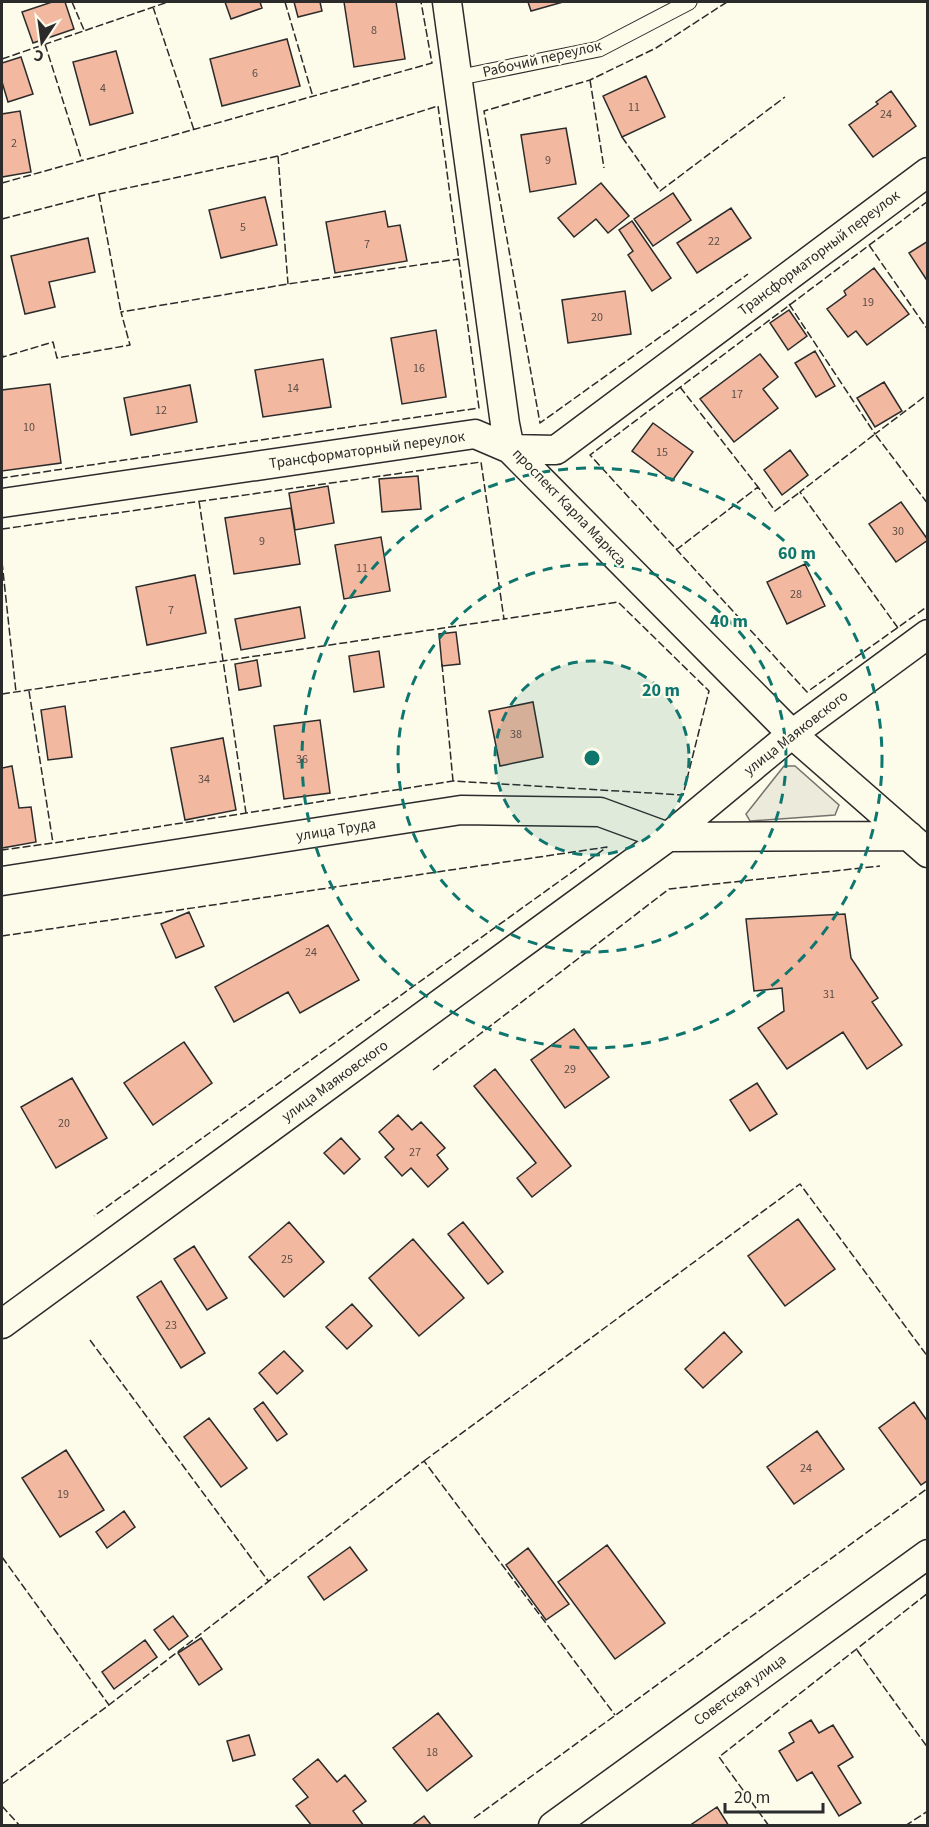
<svg xmlns="http://www.w3.org/2000/svg" width="929" height="1827" font-family="'Source Sans 3',sans-serif">
<rect width="100%" height="100%" fill="#fdfbea"/>
<path fill="#ecebdb" stroke="#74746e" stroke-width="1.5" d="M784,766H795L839,805L835,815L750,821L746,814Z"/>
<path fill="#f2b8a0" stroke="#2b2b2b" stroke-width="1.5" d="M52,2H65L74,29L33,43L22,12Z
M225,2H260L262,8L231,19Z
M294,2H320L322,11L298,17Z
M344,2H396L405,59L354,67Z
M528,2H563L531,11Z
M287,39L300,86L222,106L210,59Z
M116,51L133,113L90,125L73,62Z
M21,57L33,94L8,102L2,82V63Z
M646,76L665,117L622,137L603,96Z
M891,91L916,126L873,157L849,125L878,104L876,102Z
M20,111L31,172L2,177V114Z
M566,128L576,184L530,192L521,135Z
M601,183L629,216L608,233L596,219L574,237L558,218Z
M673,193L691,220L653,246L634,219Z
M265,197L277,245L221,258L209,210Z
M731,208L751,238L697,273L677,243Z
M385,211L388,227L400,225L407,261L335,273L326,222Z
M632,221L671,278L652,291L628,255L633,251L619,230Z
M88,238L95,272L49,282L55,307L25,314L11,256Z
M928,241V282L909,253Z
M874,268L909,314L867,345L856,331L848,337L827,309L846,295L844,291Z
M625,291L631,334L568,343L562,300Z
M789,310L807,336L788,350L770,323Z
M436,330L446,397L402,404L391,338Z
M815,351L835,386L816,397L795,363Z
M760,354L778,377L763,389L778,408L734,442L700,399Z
M323,359L331,407L263,417L255,370Z
M884,382L902,411L875,427L857,398Z
M50,384L61,463L2,471V390Z
M190,385L197,422L131,435L124,398Z
M653,423L693,452L672,481L632,451Z
M790,450L808,475L782,495L764,470Z
M418,476L421,509L382,512L379,479Z
M328,486L334,523L295,530L289,493Z
M901,502L928,540L896,562L869,524Z
M291,508L300,564L234,574L225,518Z
M381,537L390,591L344,599L335,545Z
M805,564L825,606L787,624L767,582Z
M195,575L206,633L147,645L136,587Z
M300,607L305,638L241,650L235,619Z
M456,632L460,664L442,666L439,634Z
M379,651L384,687L354,692L349,656Z
M257,660L261,686L239,690L235,664Z
M533,702L543,757L500,766L489,711Z
M65,706L72,757L48,760L41,710Z
M320,720L330,793L284,799L274,726Z
M223,738L236,810L185,820L171,748Z
M12,766L19,808L31,807L36,842L2,848V768Z
M189,912L204,946L176,958L161,924Z
M845,914L851,958L878,998L872,1002L902,1045L867,1069L843,1032L787,1069L758,1028L784,1011L782,988L754,991L746,919Z
M328,925L359,980L300,1013L288,992L234,1022L215,987Z
M574,1029L609,1077L565,1108L531,1060Z
M184,1042L212,1083L153,1125L124,1083Z
M495,1069L571,1166L532,1197L517,1178L536,1163L474,1086Z
M72,1078L107,1138L56,1168L21,1107Z
M757,1083L777,1114L750,1131L730,1100Z
M398,1115L412,1130L421,1122L445,1148L437,1155L448,1169L428,1187L411,1168L402,1176L385,1157L394,1149L379,1132Z
M341,1138L360,1159L344,1174L324,1153Z
M798,1219L835,1269L785,1306L748,1256Z
M289,1222L324,1262L284,1297L249,1257Z
M463,1222L503,1272L488,1284L448,1234Z
M413,1239L464,1298L419,1336L369,1278Z
M194,1246L227,1298L207,1310L174,1259Z
M161,1281L205,1353L181,1368L137,1297Z
M352,1304L372,1326L347,1349L326,1327Z
M724,1332L742,1352L703,1388L685,1369Z
M284,1351L303,1371L277,1394L259,1373Z
M263,1402L287,1434L277,1441L254,1409Z
M914,1402L928,1422V1480L921,1485L879,1428Z
M209,1418L247,1468L221,1487L184,1437Z
M817,1431L844,1469L794,1504L767,1467Z
M66,1450L104,1510L60,1537L22,1478Z
M124,1511L135,1527L107,1548L96,1532Z
M607,1545L665,1623L615,1659L558,1582Z
M350,1547L367,1570L324,1600L308,1577Z
M528,1548L569,1604L546,1620L506,1565Z
M173,1616L188,1636L169,1650L154,1630Z
M201,1638L222,1669L199,1685L178,1653Z
M145,1640L157,1657L114,1689L102,1672Z
M438,1713L472,1756L427,1791L393,1748Z
M811,1720L819,1733L833,1725L853,1757L838,1766L861,1803L839,1816L812,1772L797,1781L779,1751L794,1742L789,1733Z
M249,1735L255,1755L233,1761L227,1741Z
M318,1759L337,1782L345,1775L366,1801L353,1811L364,1826H312L296,1806L308,1797L293,1779Z
M717,1807L729,1826H689Z
M424,1816L432,1826H411Z"/>
<g fill="none" stroke-linecap="round" stroke-linejoin="round">
<defs>
<path id="lane" d="M456,78L599,49L689,2"/>
<path id="street" d="M447,2L505,424L510,449L792,734L928,853
M2,503L475,434L510,449L556,450L928,172
M2,881L461,810L600,812L668,837L909,836
M2,1324L668,837L792,734L928,634
M553,1826L928,1554"/>
</defs>
<use href="#lane" stroke="#2b2b2b" stroke-width="17"/>
<use href="#street" stroke="#2b2b2b" stroke-width="31"/>
<use href="#lane" stroke="#fdfbea" stroke-width="15"/>
<use href="#street" stroke="#fdfbea" stroke-width="28"/>
<path stroke="#2b2b2b" stroke-width="1.5" stroke-dasharray="8 3" stroke-linecap="butt" d="M72,2L84,30
M285,2L313,97
M727,2L656,48L590,80L484,111L540,423L748,274
M153,7L194,130
M45,44L82,161
M2,59L168,2
M590,80L604,168
M622,137L660,191L785,97
M278,156L288,284
M2,183L432,63L421,2
M99,194L121,312
M928,201L590,455L807,692L928,606
M2,219L99,194L278,156L438,106L479,408L2,478
M869,245L928,330
M789,304L875,434L928,394
M2,353L3,357L53,342L57,358L130,345L121,312L288,284L459,259
M680,387L758,487
M199,501L246,813
M2,529L481,462L504,619L618,602L709,691L683,795L453,781L53,843L2,850
M676,550L758,487L775,511L800,492
M2,562L16,692
M898,628L800,492L875,434L928,504
M442,664L453,781
M29,691L53,843
M2,694L504,619
M2,936L607,847L94,1216
M433,1070L669,889L880,866
M90,1340L269,1582
M424,1461L800,1184L928,1357
M2,1557L109,1705
M857,1650L928,1748
M2,1784L109,1705L424,1461L615,1715
M2,1806L20,1826
M474,1818L928,1488
M769,1826L719,1757L928,1593
M905,1826L928,1811"/>
</g>
<circle cx="592" cy="758" r="97" fill="#0f766e" fill-opacity=".12"/>
<g fill="none" stroke="#0f766e" stroke-width="3" stroke-dasharray="10 8">
<circle cx="592" cy="758" r="97"/>
<circle cx="592" cy="758" r="194"/>
<circle cx="592" cy="758" r="290"/>
</g>
<g text-anchor="middle" dominant-baseline="central" stroke-width="4.5" stroke-linejoin="round" paint-order="stroke">
<g font-size="12" fill="#5d4e48">
<text x="374" y="30">8</text>
<text x="255" y="73">6</text>
<text x="103" y="88">4</text>
<text x="634" y="107">11</text>
<text x="886" y="114">24</text>
<text x="14" y="143">2</text>
<text x="548" y="160">9</text>
<text x="243" y="227">5</text>
<text x="714" y="241">22</text>
<text x="367" y="244">7</text>
<text x="868" y="302">19</text>
<text x="597" y="317">20</text>
<text x="419" y="368">16</text>
<text x="293" y="388">14</text>
<text x="737" y="394">17</text>
<text x="161" y="410">12</text>
<text x="29" y="427">10</text>
<text x="662" y="452">15</text>
<text x="898" y="531">30</text>
<text x="262" y="541">9</text>
<text x="362" y="568">11</text>
<text x="796" y="594">28</text>
<text x="171" y="610">7</text>
<text x="516" y="734">38</text>
<text x="302" y="759">36</text>
<text x="204" y="779">34</text>
<text x="311" y="952">24</text>
<text x="829" y="994">31</text>
<text x="570" y="1069">29</text>
<text x="64" y="1123">20</text>
<text x="415" y="1152">27</text>
<text x="287" y="1259">25</text>
<text x="171" y="1325">23</text>
<text x="806" y="1468">24</text>
<text x="63" y="1494">19</text>
<text x="432" y="1752">18</text>
</g>
<g font-size="15" fill="#2b2b2b" stroke="#fdfbea">
<text transform="translate(542 59) rotate(-13)">Рабочий переулок</text>
<text transform="translate(819 253) rotate(-37)">Трансформаторный переулок</text>
<text transform="translate(367 450) rotate(-8)">Трансформаторный переулок</text>
<text transform="translate(569 507) rotate(46)">проспект Карла Маркса</text>
<text transform="translate(796 733) rotate(-38)">улица Маяковского</text>
<text transform="translate(336 830) rotate(-9)">улица Труда</text>
<text transform="translate(335 1081) rotate(-36)">улица Маяковского</text>
<text transform="translate(740 1690) rotate(-36)">Советская улица</text>
</g>
</g>
<circle cx="592" cy="758" r="9" fill="#0f766e" stroke="#fdfbea" stroke-width="3"/>
<g font-size="18" text-anchor="middle" font-weight="bold" fill="#0f766e" stroke="#fdfbea" stroke-width="4.5" stroke-linejoin="round" paint-order="stroke">
<text x="797" y="559">60 m</text>
<text x="729" y="627">40 m</text>
<text x="661" y="696">20 m</text>
</g>
<rect width="929" height="1827" fill="none" stroke="#2b2b2b" stroke-width="6"/>
<g transform="translate(42 42) rotate(193)" stroke="#fdfbea" stroke-width="4.5" paint-order="stroke">
<path d="M0-4.5L10 22L0 15L-10 22Z" fill="#2b2b2b"/>
<text y="-9" font-size="16" font-weight="bold" text-anchor="middle" fill="#2b2b2b">С</text>
</g>
<path d="M725 1803v9h98v-9" fill="none" stroke="#2b2b2b" stroke-width="3"/>
<text x="734" y="1803" font-size="18" fill="#2b2b2b" stroke="#fdfbea" stroke-width="4.5" paint-order="stroke">20 m</text>
</svg>
